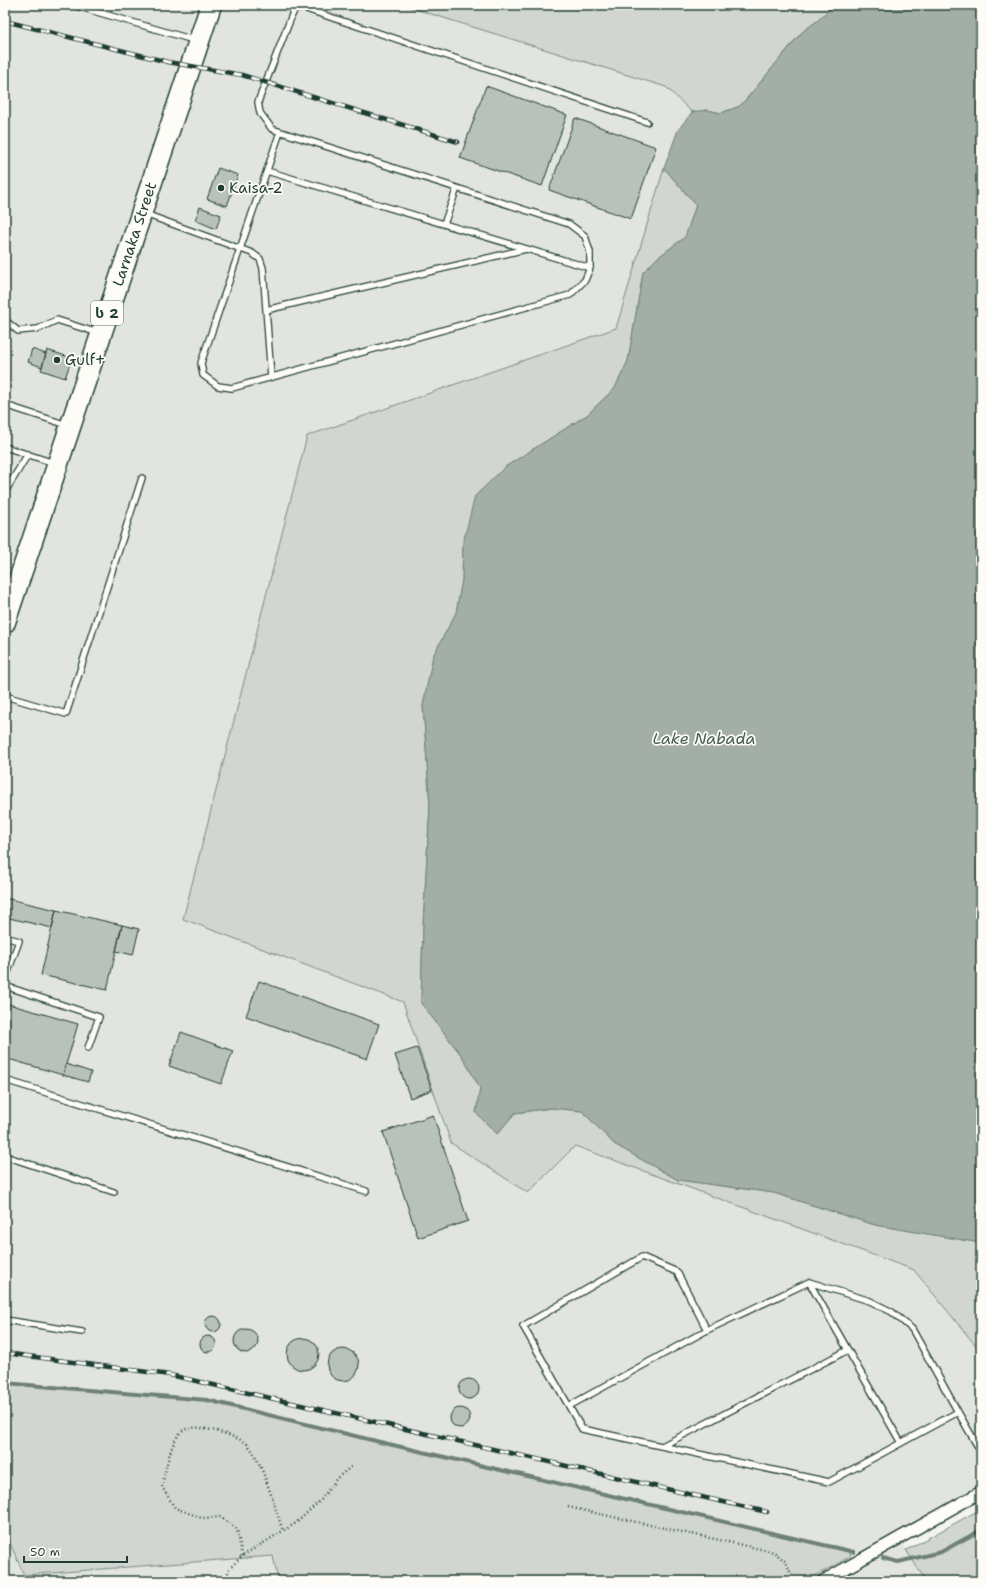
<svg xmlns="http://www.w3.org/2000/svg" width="986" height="1586" font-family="'Shantell Sans','Noto Sans Georgian',sans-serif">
<rect width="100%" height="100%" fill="#f4f4ef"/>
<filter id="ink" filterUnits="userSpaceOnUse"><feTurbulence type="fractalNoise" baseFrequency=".025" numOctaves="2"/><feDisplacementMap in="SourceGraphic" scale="8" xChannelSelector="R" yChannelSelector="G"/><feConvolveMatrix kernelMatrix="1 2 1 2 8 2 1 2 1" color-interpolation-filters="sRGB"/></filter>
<g filter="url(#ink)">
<path fill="#e2e5df" d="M5,5H402L666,87L692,112L678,130L669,152L616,328L307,436L183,919L403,1002L451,1143L528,1192L575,1146L914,1270L981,1352V1492L899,1538L926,1581H823L868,1555L380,1442L207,1400L5,1383Z
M5,1532L24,1575L273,1556L277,1581H5Z"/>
<path fill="#d1d6d1" stroke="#788a82" d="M402,5H834L817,21L802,32L754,90L740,106L721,113L707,110L692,112L666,87Z
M664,168L696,205L686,237L657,258L643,272L628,361L615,388L587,415L505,467L463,543L462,580L456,613L433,656L423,706L430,805L423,925L421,1003L462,1056L480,1088L476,1113L497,1134L515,1113L551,1108L582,1111L614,1144L678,1180L774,1193L875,1225L981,1243V1352L914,1270L575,1146L528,1193L451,1143L403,1002L183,919L307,436L616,328Z
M5,1383L207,1400L380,1442L849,1550L851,1556L806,1581H278L273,1556L24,1575L5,1532Z
M981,1509V1581H926L906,1550Z"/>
<path fill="#a3aea7" stroke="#6e8179" d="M834,5H981V1243L875,1225L774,1193L678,1180L614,1144L582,1111L551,1108L515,1113L497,1134L476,1113L480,1088L462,1056L421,1003L423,925L430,805L423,706L433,656L456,613L462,580L463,543L475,496L505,467L587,415L615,388L628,361L643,272L657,258L685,237L696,205L664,168L678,130L692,112L707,110L721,113L740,106L754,90L802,32L817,21Z"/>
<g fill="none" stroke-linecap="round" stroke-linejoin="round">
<path stroke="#6e8179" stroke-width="4" d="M5,1383L207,1400L380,1442L854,1552
M883,1558L898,1562L941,1552L981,1530"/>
</g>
<path fill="#b9c1bb" stroke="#1f3d34" d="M486,86L567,115L542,186L460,158Z
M575,118L656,147L631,219L549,190Z
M218,168L238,175L227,206L207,199Z
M200,207L221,215L216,229L195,220Z
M32,349L46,354L42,367L28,362Z
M47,350L72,358L65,378L41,370Z
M5,898L56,910L52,928L5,917Z
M56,910L122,925L107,990L41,975Z
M122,925L139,929L133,955L116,951Z
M259,981L379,1024L367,1059L246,1016Z
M5,1003L78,1024L63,1075L5,1058Z
M181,1032L233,1051L221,1084L169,1066Z
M417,1048L432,1090L410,1098L395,1055Z
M66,1064L91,1072L88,1082L63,1075Z
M433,1115L468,1221L418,1238L383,1132Z
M205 1324a8 8 0 1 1 16 0a8 8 0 1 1-16 0Z
M234 1341a12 12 0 1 1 24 0a12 12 0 1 1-24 0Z
M200 1344a8 8 0 1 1 16 0a8 8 0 1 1-16 0Z
M287 1354a16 16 0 1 1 32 0a16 16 0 1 1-32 0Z
M327 1365a16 16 0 1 1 32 0a16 16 0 1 1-32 0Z
M459 1389a10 10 0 1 1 20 0a10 10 0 1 1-20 0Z
M450 1418a10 10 0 1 1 20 0a10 10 0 1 1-20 0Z"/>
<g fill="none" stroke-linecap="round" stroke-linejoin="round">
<defs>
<path id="lane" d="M73,5L197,41
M280,132L201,363L203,375L218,386L232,388L570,295L585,280L590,268V252L585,236L569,224L272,129L260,113L258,102L292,15L295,9L303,8L647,122
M267,171L590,268
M145,214L252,253L260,259L263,268L271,377
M444,224L457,188
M266,310L526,249
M5,320L18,331L38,329L57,320L98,333
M5,405L67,425
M5,447L54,463
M5,492L28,454
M5,696L66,714L142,478
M5,937L19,941L5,980
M5,986L99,1017L88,1048
M5,1080L366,1191
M5,1156L114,1192
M809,1282L901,1443
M5,1320L82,1332
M707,1330L677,1272L642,1257L523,1326L582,1429L829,1482L958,1412L981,1452
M569,1406L707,1330L809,1282L870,1301L892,1312L912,1329L958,1412
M662,1446L848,1350"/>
<path id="street" d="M823,1581L981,1492"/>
<g id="highway">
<path id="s1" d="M5,622L211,5"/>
</g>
</defs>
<use href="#lane" stroke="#1f3d34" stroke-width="8"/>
<use href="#street" stroke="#1f3d34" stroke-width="14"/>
<use href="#highway" stroke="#1f3d34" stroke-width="23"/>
<path stroke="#1f3d34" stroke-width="2.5" stroke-dasharray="1 3" stroke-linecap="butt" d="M568,1507L774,1552L786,1562L794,1581
M242,1556L237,1529L221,1517L202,1518L175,1508L162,1487C165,1473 171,1434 186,1429C196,1426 206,1429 216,1431C223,1433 242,1439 247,1444C262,1459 275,1509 283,1531
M226,1581L229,1569L242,1556L296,1523L321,1500L337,1478L352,1466"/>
<use href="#lane" stroke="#fdfcf7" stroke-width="5.5"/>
<use href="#street" stroke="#fdfcf7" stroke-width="11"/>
<use href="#highway" stroke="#fdfcf7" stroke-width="20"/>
<defs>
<path id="rail" d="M5,21L168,62L242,75L458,142
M5,1353L170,1375L767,1512"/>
</defs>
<use href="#rail" stroke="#1f3d34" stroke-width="4.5"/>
<use href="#rail" stroke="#fdfcf7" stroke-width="3" stroke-dasharray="9" stroke-linecap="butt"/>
</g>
</g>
<g fill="#1f3d34" stroke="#fdfcf7" stroke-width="1.5">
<circle cx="221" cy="188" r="4"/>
<circle cx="57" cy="360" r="4"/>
</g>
<g text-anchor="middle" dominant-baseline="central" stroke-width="3.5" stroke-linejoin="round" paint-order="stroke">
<rect fill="#fdfcf7" stroke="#62766e" stroke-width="1" x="91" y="301" width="32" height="24" rx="3"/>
<g font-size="14" font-weight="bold" fill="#1f3d34">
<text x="107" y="313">ს 2</text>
</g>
<g font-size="15" fill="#1f3d34" stroke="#fdfcf7" text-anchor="start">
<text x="229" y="188">Kaisa-2</text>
<text x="65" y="360">Gulf+</text>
</g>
<g font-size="15" fill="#1f3d34" stroke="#fdfcf7">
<text stroke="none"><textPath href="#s1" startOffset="409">Larnaka Street</textPath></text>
</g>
<g font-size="16" font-style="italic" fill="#475f56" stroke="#fdfcf7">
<text x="704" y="738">Lake Nabada</text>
</g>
</g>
<rect width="986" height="1586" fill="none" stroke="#fdfcf7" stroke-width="20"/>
<rect x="10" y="10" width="966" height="1566" fill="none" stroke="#1f3d34" stroke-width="1.5" filter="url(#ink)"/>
<path d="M24 1556v6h103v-6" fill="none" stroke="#1f3d34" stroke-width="2"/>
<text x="30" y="1556" font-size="12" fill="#1f3d34" stroke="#fdfcf7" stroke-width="3" paint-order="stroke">50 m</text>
</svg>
